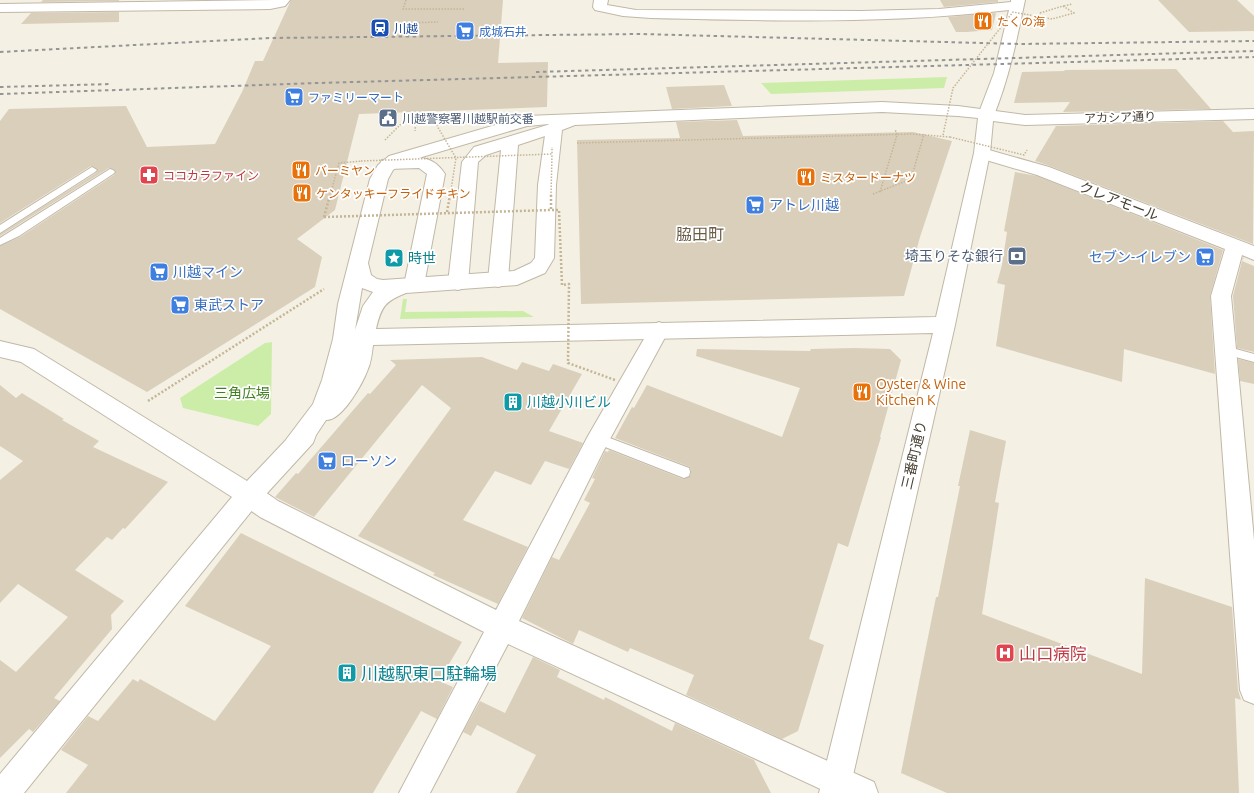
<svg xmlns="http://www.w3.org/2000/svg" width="1254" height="793" font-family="Ubuntu,'Noto Sans JP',sans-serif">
<rect width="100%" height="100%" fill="#f4f0e4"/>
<path fill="#cceda8" d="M947,77L944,88L771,94L761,83Z
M403,299H407L405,312L523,311L534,317L400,319Z
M272,342L271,414L258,426L183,408L180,398L265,343Z"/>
<path fill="#dacfbb" d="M43,0H119V1L41,2Z
M291,0H503L498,63L548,62L547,107L359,114L335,210L297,239L322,257L315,287L147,392L0,309V246L20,237L114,175L116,172L113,169L109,168L0,236V234L96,173L98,170L91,166L0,223V121L9,109L126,106L147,147L215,144L242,92L255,61H263Z
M940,0H998V2L944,7Z
M1158,0H1237L1254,16V31L1189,32Z
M119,12V22L21,24L31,13Z
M996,13L992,30L967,32H956L948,17Z
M1176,69L1211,109L1063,112L1070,102L1014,103L1022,72L1065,71L1064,70Z
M724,85L732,106L672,109L666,87Z
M737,120L743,136L913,132L952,141L920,237L904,296L581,304L577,140L680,138L676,122Z
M1223,121L1233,132L1254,131L1253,244L1050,166L1035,161L1056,126Z
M1015,172L1037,176L1223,250L1210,296L1215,374L1124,349L1122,382L996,346L1005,285L997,283L1002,265L1007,232L1004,231Z
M1243,257L1244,258L1242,261L1254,266V352L1237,348L1233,296Z
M854,348L890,349L901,360L880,437H881L848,547L838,543L809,639L824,645L798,731L782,739L686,695L694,675L630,648L628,652L579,630L573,644L522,618L552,557L559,560L590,503L584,500L595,479L592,478L605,451L608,452L609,450L683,479L690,476L691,472L690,467L615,438L632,407L634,408L647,385L782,437L800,388L696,356L697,349L810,351L811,349Z
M482,357L517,370L522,362L549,371L553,364L582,374L549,431L583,443L569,469L545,461L531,485L495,471L463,520L528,547L498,604L433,575L435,573L358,536L451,408L422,385L314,517L275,497L296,473L298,474L368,393L370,394L396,365L390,360Z
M1238,359L1254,363V384L1240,381Z
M0,385L16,398L22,393L25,395L64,419L62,420L99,441L93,447L168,482L125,529L123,528L112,540L107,537L75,570L124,601L111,615L112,629L54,698L60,701L33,732L29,729L0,758V660L16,672L68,617L18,584L0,603V480L23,461L0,446Z
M970,430L1006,441L995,502L999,503L982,614L1142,674L1145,578L1232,607L1238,690L1241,700L1235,698L1239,793H947L901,773L936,597H938L960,486H958Z
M241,533L462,642L439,681L453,687L437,719L421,711L373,793H66L88,765L61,750L88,716L98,721L133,679L138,682L140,679L215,721L271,646L185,606Z
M533,657L560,670L557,677L604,700L605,697L672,731L675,723L754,760L771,793H516L536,755L477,725L471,736L463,732L480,701L505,713Z"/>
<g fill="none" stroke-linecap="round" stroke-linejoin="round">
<defs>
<path id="service" d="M92,167L97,170L95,172L0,233V225Z
M110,169L113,170L115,172L113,174L19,236L0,245V238Z
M1225,346L1254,354V362L1221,353L1219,350L1221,347Z
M599,434L689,468L690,472L689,476L684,478L595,443L593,439L595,435Z"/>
<path id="minor" d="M275,0H290L285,6L270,9L0,12V4Z
M594,0H608L607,5L636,10L861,11L939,9L1011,2V0H1025C1017,39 1009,78 994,115L992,118L986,120L980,118L978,115L994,73L1009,10C890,24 770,21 651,18L623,16L595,10L593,7Z
M554,123L560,125L562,128L560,131L518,145L508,280L505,285L498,287L491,285L488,280L501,150L486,155L478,162L468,283L465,288L458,290L451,288L448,283L462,162L474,147Z
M982,148L1049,167L1254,246V260L1242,255L1231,296L1254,540V704L1244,700L1240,690L1211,296L1225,249L1037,175L976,157L974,153L976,149Z
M415,157C429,158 437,162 445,174L424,285L421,290L414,292L407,290L404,285L427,174L419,168L388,169L382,168L380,164L382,160Z
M659,322L666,325L669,330L604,450L519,621L874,782L878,793H829L508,644L430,793H399L484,632L260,517L240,503L237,495L240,487L249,484L258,487L278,501L496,610L588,436L652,325Z"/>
<path id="tertiary" d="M882,102L958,106L1025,115L1254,109V119L1025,125L993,121L990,153L955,325L849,793H819L933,333L373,345C372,353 371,362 368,369C363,383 342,421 326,420L316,435L313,443L258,503L24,793H0V774L232,497L21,362L0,357V341L34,349L247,481L285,441L313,404L322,380L333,339L338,304L370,179L378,165L389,156L526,116ZM882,112L958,116L978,118L974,153L936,317L376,329C381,307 385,301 406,293L517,285L545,273L554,258L556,185L562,130L575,125ZM549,124L546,128L538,185L535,258L531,263L514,271L383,280L377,279L371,275L368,263L388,179L393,170L405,162L527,126ZM362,288L373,292L363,306L355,330Z"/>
</defs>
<use href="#service" stroke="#c1b8a6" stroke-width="2"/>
<use href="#minor" stroke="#c1b8a6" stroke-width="2"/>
<use href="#tertiary" stroke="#c1b8a6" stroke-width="2"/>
<path stroke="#c4b596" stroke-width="1.5" stroke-dasharray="1.5 1.5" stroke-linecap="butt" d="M406,0L403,9H464
M1064,6L1072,4
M1040,13L1063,6L1074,13L1052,19
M1039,14L1044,21
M410,23L438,22
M385,140L404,121H416L415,131
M577,143L912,134L950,137
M880,192L897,135L895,129
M873,194L911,179L924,134
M330,196L339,163L362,161"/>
<path stroke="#c4b596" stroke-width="2.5" stroke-dasharray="2 2" stroke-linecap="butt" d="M324,217L330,195
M148,401L324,289"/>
<use href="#service" fill="#fff" fill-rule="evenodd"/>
<use href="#minor" fill="#fff" fill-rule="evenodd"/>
<use href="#tertiary" fill="#fff" fill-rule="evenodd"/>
<path stroke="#959595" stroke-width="2" stroke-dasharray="3.5 3.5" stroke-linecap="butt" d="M0,52L270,38L640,34L1020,44L1254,41
M536,72L1254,51
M0,87L112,84
M0,94L318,83L1254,57"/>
<path stroke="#c4b596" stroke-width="1.5" stroke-dasharray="1.5 1.5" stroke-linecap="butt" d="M416,121L433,119L456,158L450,196
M943,135L953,88L1013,12L1052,19
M950,137L1024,155L1027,150
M361,161L552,154V147
M551,196L552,154"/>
<path stroke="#c4b596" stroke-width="2.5" stroke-dasharray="2 2" stroke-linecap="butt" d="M551,195V210H559L562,285L569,284L568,363L615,380
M447,212L450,195
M324,217L551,210"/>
</g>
<defs>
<symbol id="restaurant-square" viewBox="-11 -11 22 22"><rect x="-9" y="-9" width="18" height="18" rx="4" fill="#e8710a" stroke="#fff"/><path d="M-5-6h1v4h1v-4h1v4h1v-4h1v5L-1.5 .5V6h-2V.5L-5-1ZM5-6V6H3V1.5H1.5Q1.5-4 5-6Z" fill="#fff"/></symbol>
<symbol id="station-square" viewBox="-11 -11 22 22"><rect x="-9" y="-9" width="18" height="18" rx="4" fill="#1a4fb4" stroke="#fff"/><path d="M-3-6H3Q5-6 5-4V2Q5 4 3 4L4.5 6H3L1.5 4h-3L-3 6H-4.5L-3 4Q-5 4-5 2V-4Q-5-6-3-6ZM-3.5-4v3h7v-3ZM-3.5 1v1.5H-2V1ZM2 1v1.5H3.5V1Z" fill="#fff"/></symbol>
<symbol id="supermarket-square" viewBox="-11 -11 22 22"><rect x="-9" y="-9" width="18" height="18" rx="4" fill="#3f7fe0" stroke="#fff"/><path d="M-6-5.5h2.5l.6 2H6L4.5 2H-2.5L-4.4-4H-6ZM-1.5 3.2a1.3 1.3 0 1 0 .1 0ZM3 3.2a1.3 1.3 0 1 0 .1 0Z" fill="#fff"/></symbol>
<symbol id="civic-square" viewBox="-11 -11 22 22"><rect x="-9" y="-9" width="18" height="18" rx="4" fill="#5c6f8a" stroke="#fff"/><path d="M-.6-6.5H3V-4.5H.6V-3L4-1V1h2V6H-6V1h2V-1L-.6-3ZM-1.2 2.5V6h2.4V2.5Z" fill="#fff"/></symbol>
<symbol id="pharmacy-square" viewBox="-11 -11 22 22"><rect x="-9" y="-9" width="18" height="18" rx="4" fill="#e0444e" stroke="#fff"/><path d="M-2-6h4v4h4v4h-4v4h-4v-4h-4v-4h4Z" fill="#fff"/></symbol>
<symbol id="bank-square" viewBox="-11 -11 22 22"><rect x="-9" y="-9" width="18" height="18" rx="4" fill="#5c6f8a" stroke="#fff"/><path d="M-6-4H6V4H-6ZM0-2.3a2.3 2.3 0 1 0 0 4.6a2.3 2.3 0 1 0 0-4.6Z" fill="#fff"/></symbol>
<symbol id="sight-square" viewBox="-11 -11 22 22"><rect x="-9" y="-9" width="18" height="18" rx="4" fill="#0f9aa8" stroke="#fff"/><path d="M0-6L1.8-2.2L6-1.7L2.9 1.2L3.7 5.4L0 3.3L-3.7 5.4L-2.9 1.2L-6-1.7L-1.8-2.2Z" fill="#fff"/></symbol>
<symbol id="building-square" viewBox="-11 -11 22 22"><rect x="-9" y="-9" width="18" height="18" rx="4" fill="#0f9aa8" stroke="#fff"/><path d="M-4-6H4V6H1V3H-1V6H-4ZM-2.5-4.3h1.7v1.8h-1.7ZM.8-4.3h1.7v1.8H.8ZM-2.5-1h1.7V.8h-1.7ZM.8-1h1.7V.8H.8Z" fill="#fff"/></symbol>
<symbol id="hospital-square" viewBox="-11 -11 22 22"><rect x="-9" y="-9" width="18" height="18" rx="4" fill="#e0444e" stroke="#fff"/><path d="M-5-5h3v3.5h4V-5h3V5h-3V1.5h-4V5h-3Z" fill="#fff"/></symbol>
</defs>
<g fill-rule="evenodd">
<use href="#restaurant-square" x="972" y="10" width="22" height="22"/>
<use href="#station-square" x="369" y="17" width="22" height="22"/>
<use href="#supermarket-square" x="454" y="20" width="22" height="22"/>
<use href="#supermarket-square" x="283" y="86" width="22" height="22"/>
<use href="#civic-square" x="377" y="107" width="22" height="22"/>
<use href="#restaurant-square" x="290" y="159" width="22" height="22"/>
<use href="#pharmacy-square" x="138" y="164" width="22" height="22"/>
<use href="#restaurant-square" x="795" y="166" width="22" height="22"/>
<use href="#restaurant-square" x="291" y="182" width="22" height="22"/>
<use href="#supermarket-square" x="744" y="194" width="22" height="22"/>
<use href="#bank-square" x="1006" y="245" width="22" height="22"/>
<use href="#supermarket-square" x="1194" y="246" width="22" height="22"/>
<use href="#sight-square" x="383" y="247" width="22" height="22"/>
<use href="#supermarket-square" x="148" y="261" width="22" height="22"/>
<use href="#supermarket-square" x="169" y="294" width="22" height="22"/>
<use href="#restaurant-square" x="851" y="381" width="22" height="22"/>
<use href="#building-square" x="502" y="391" width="22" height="22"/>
<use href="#supermarket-square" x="316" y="450" width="22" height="22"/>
<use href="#hospital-square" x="994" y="642" width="22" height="22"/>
<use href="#building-square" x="336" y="662" width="22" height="22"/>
</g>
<g text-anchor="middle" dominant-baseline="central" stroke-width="3.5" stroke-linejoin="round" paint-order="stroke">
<g font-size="12" fill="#c56008" stroke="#fff" text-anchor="start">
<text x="997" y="21">たくの海</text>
<text x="315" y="170">バーミヤン</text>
<text x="820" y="177">ミスタードーナツ</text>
<text x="316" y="193">ケンタッキーフライドチキン</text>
</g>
<g font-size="12" fill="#164399" stroke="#fff" text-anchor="start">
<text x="394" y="28">川越</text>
</g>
<g font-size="12" fill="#366cbe" stroke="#fff" text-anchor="start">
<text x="479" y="31">成城石井</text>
<text x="308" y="97">ファミリーマート</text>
</g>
<g font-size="12" fill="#474033" stroke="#fff">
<text transform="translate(1120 117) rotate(-2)">アカシア通り</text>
</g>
<g font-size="12" fill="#4e5e75" stroke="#fff" text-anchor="start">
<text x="402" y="118">川越警察署川越駅前交番</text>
</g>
<g font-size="12" fill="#be3a42" stroke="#fff" text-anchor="start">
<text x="163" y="175">ココカラファイン</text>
</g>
<g font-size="14" fill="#474033" stroke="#fff">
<text transform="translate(1119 201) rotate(21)">クレアモール</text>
<text transform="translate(914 455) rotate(-77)">三番町通り</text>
</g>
<g font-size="14" fill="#366cbe" stroke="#fff" text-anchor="start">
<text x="769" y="205">アトレ川越</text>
<text x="1191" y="257" text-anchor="end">セブン-イレブン</text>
<text x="173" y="272">川越マイン</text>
<text x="194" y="305">東武ストア</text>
<text x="341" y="461">ローソン</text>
</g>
<g font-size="14" fill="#4e5e75" stroke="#fff" text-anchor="end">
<text x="1003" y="256">埼玉りそな銀行</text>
</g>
<g font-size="14" fill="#0d838f" stroke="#fff" text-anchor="start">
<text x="408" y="258">時世</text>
<text x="527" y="402">川越小川ビル</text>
</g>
<g font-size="14" fill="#c56008" stroke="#fff" text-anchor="start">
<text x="876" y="384">Oyster &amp; Wine<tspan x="876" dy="16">Kitchen K</tspan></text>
</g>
<g font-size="14" fill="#427f20" stroke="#fff">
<text x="242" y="393">三角広場</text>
</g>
<g font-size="16" fill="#6b5e49" stroke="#fff">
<text x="700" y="234">脇田町</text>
</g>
<g font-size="17" fill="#be3a42" stroke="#fff" text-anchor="start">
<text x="1019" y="653">山口病院</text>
</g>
<g font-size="17" fill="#0d838f" stroke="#fff" text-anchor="start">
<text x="361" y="673">川越駅東口駐輪場</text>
</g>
</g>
</svg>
